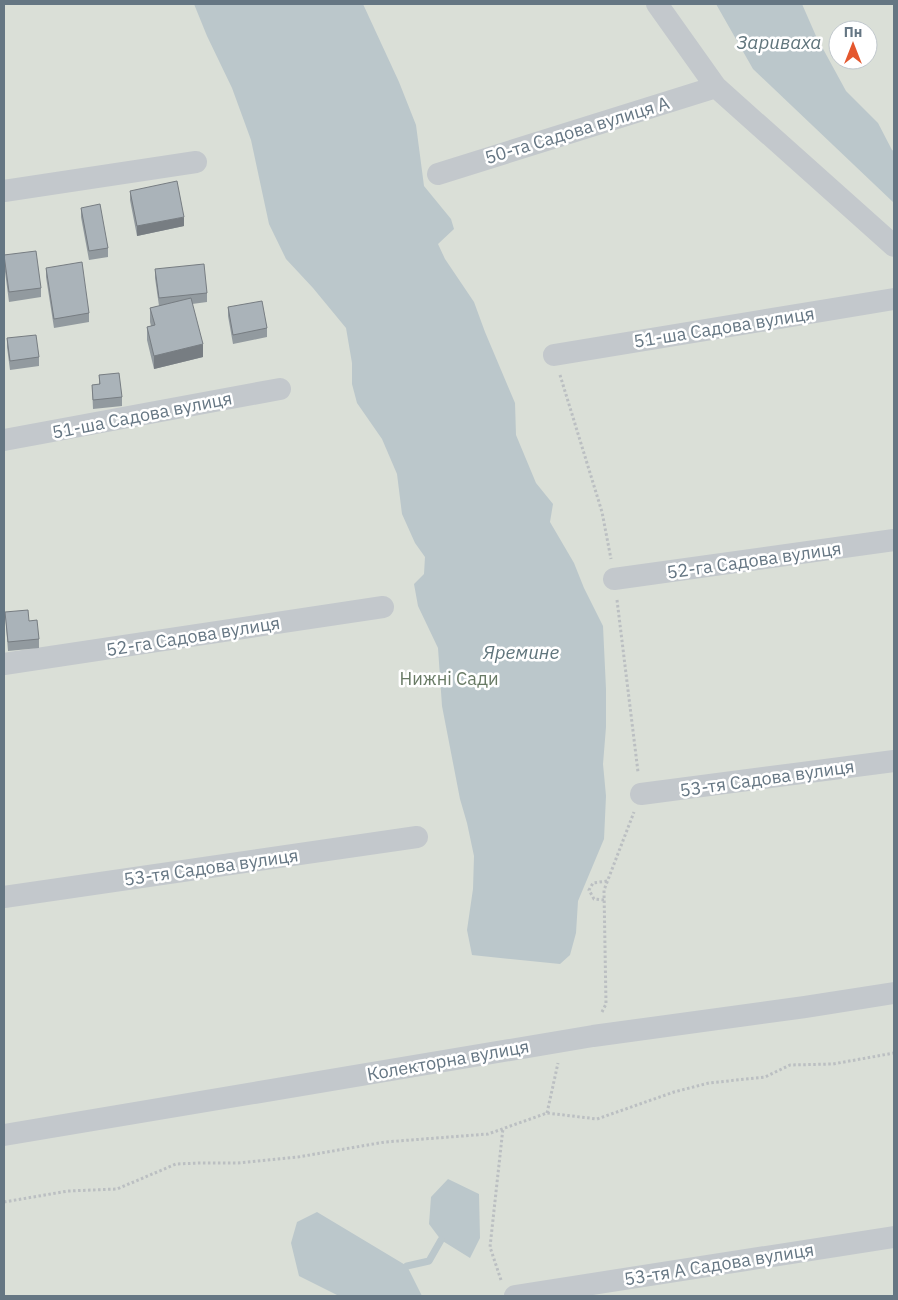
<svg xmlns="http://www.w3.org/2000/svg" width="898" height="1300" font-family="'IBM Plex Sans',sans-serif">
<rect width="100%" height="100%" fill="#fafaf8"/>
<path fill="#dadfd7" fill-rule="evenodd" d="M4,4H894V1296H4ZM838,30H868V60H838Z"/>
<path fill="#bbc7cb" d="M194,4H363L399,82L416,125L424,186L451,219L454,229L438,244L445,259L474,302L485,332L515,403L516,435L536,483L553,504L550,522L574,563L584,588L603,626L606,689V727L603,764L606,796L604,839L578,901L576,933L570,955L560,964L472,955L467,930L473,889L474,856L467,823L460,799L442,706L438,648L418,606L414,584L424,574L425,557L415,543L402,514L397,474L382,439L357,403L352,384V363L346,328L313,288L286,259L269,224L251,140L232,88L207,36Z
M716,4H802L816,36L846,91L878,123L892,150L894,151V203L753,69Z
M448,1179L479,1194L480,1238L470,1258L441,1240L429,1224L431,1197Z
M317,1212L407,1266L422,1296H339L299,1276L291,1243L297,1222Z"/>
<g fill="none" stroke-linecap="round" stroke-linejoin="round">
<path stroke="#bbc7cb" stroke-width="7" d="M407,1266L429,1261L441,1240"/>
<path stroke="#bbbfc2" stroke-width="3" stroke-dasharray="2.5 2.5" stroke-linecap="butt" d="M560,375L602,512L611,559
M617,600L638,772
M604,900L594,899L589,890L593,883L607,881
M602,1012L606,1004L604,890L634,812
M547,1113L558,1063
M4,1202L68,1191L117,1189L176,1164L200,1163H238L298,1157L385,1142L488,1134L547,1113L597,1119L674,1092L709,1083L765,1077L790,1065L833,1064L894,1053
M501,1280L490,1247L503,1128"/>
<path stroke="#c3c8cc" stroke-width="22" d="M657,4L716,87L894,246
M438,174L716,87
M4,191L196,162
M554,355L894,299
M4,440L280,389
M614,579L894,540
M4,664L383,607
M641,794L894,761
M4,897L417,837
M4,1135L593,1036L805,1007L894,993
M515,1296L894,1237"/>
</g>
<path fill="#929a9f" d="M130,191L184,226L137,236L130,200Z
M81,208L108,248V257L89,260L81,217Z
M4,255L41,288V297L9,302L4,264Z
M46,268L89,313V322L54,328L46,277Z
M155,269L207,293V302L192,304L203,357L154,369L147,340V327L151,326L150,322V308L159,306L155,278Z
M228,307L267,328V337L233,344L228,316Z
M7,338L39,357V366L10,370L7,347Z
M99,375L122,397V406L93,409L92,385L99,384Z
M5,612L29,621L39,639V648L8,651Z"/>
<path fill="#777d82" d="M184,217V226L137,236V226Z
M203,344V357L154,369V356Z"/>
<path fill="#aab3b9" stroke="#777d82" d="M177,181L184,217L137,226L130,191Z
M100,204L108,248L89,251L81,208Z
M36,251L41,288L9,292L4,255Z
M82,262L89,313L54,319L46,268Z
M204,264L207,293L159,298L155,269Z
M191,298L203,344L154,356L147,327L155,325L150,308Z
M262,301L267,328L233,335L228,307Z
M36,335L39,357L10,361L7,338Z
M119,373L122,397L93,400L92,385L100,384L99,375Z
M28,610L29,621L37,620L39,639L8,642L5,612Z"/>
<g text-anchor="middle" dominant-baseline="central" stroke-width="5" stroke-linejoin="round" paint-order="stroke">
<g font-size="18" fill="#657683" stroke="#fff">
<text transform="translate(577 130) rotate(-17)">50-та Садова вулиця А</text>
<text transform="translate(724 327) rotate(-9)">51-ша Садова вулиця</text>
<text transform="translate(142 415) rotate(-11)">51-ша Садова вулиця</text>
<text transform="translate(754 560) rotate(-8)">52-га Садова вулиця</text>
<text transform="translate(193 636) rotate(-9)">52-га Садова вулиця</text>
<text transform="translate(767 778) rotate(-8)">53-тя Садова вулиця</text>
<text transform="translate(211 867) rotate(-8)">53-тя Садова вулиця</text>
<text transform="translate(448 1060) rotate(-10)">Колекторна вулиця</text>
<text transform="translate(719 1264) rotate(-9)">53-тя А Садова вулиця</text>
</g>
<g font-size="18" fill="#687a64" stroke="#fff">
<text x="449" y="678">Нижні Сади</text>
</g>
<g font-size="19" font-style="italic" fill="#60757c" stroke="#fff">
<text x="779" y="42">Зариваха</text>
<text x="521" y="652">Яремине</text>
</g>
</g>
<rect width="898" height="1300" fill="none" stroke="#657683" stroke-width="10"/>
<g transform="translate(853 45)"><circle r="24" fill="#ffffff" stroke="#c1c8cd"/>
<path d="M0-4L9 19L0 12L-9 19Z" fill="#e4572e"/>
<text y="-8" font-size="14" font-weight="bold" text-anchor="middle" fill="#657683">Пн</text>
</g>
</svg>
